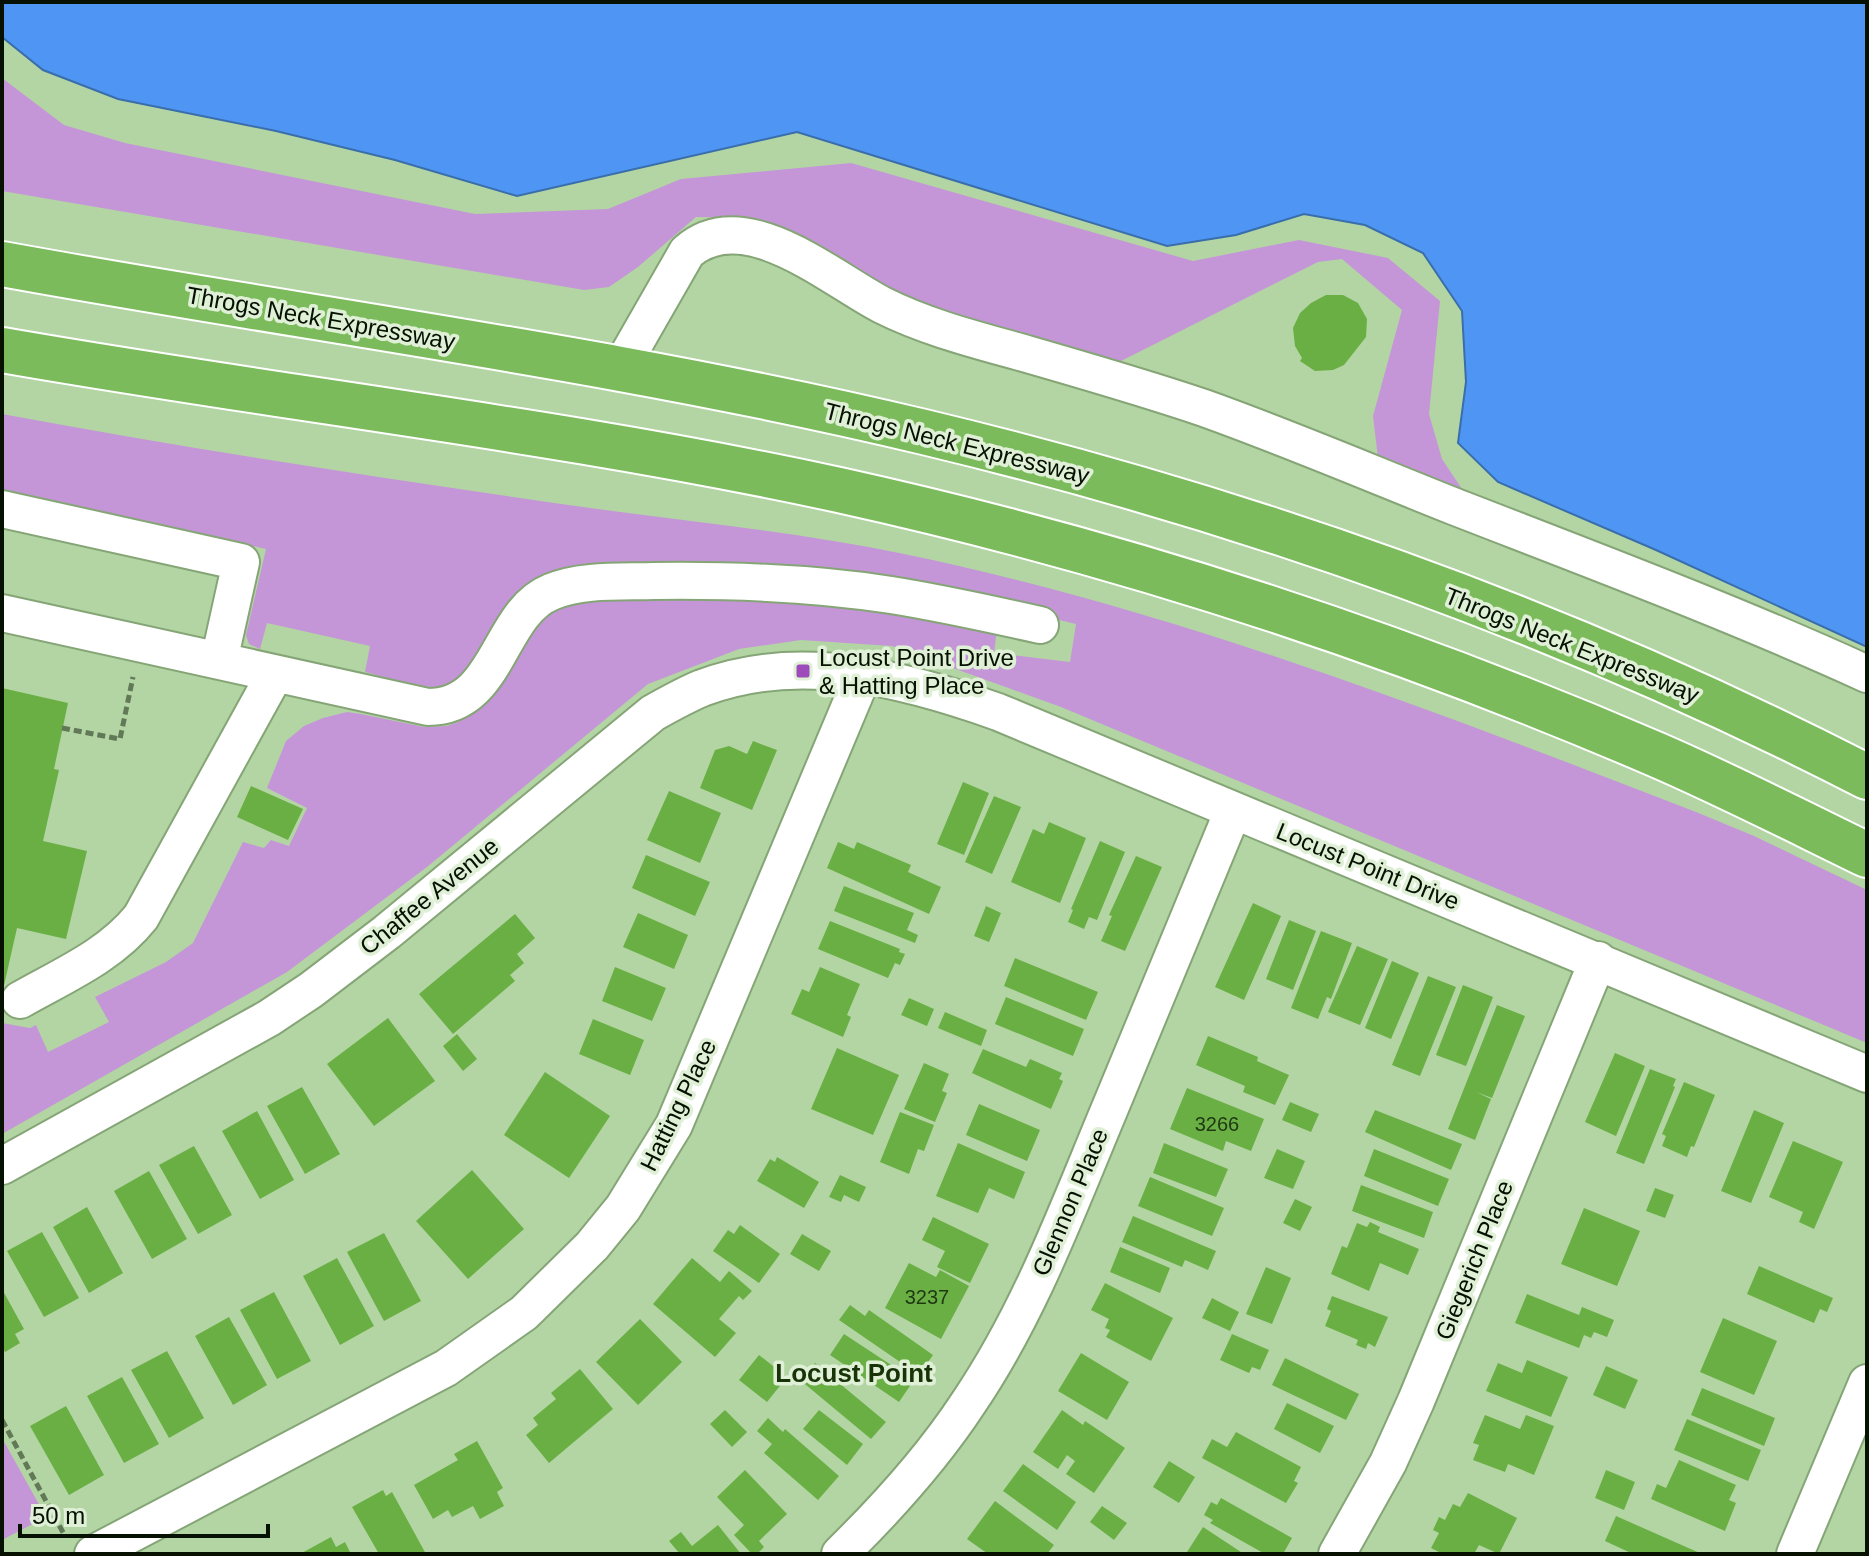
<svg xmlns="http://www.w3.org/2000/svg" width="1869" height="1556" font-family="Helvetica,sans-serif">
<rect width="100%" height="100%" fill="#b3d5a4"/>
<path fill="#c496d7" d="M2,78L64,125L125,143L475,214L608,209L681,179L851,163L1193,261L1299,240L1388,258L1440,301L1429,414L1442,459L1472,504L1378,458L1373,416L1402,310L1342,259L1318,262L1119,362L904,301L822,246L754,218L696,217L638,267L609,287L584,290L2,191Z
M2,414C195,450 388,479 583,507C690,522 798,532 904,554C1176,610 1437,712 1696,812L1754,836L1867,890V1043L1061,707L892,646L801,640L739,649L648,684L427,867L287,972L2,1134V1023L30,1028L36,1025L48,1052L109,1022L95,997L166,962L193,943L243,842L264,848L271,840L289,846L307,808L267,788L286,741L304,726L323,718L347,712L361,714L424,727L447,726L458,722L479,709L515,664L528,631L551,610L573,604L654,592L795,596L997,629L994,653L1070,662L1076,624L919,587L543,577C499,593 485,678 445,686C426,691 386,677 365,672L370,646L267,623L260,649L249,644L246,635L266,549L2,491Z
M2,1438L46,1517L2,1540Z"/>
<path fill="#4f96f4" stroke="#396eab" stroke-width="2" d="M2,2H1867V647L1656,550L1498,482L1458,443L1466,382L1462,311L1423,253L1365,225L1304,214L1236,235L1167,246L797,132L517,196L395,160L276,131L118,99L43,70L2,37Z"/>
<path fill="#6aaf44" d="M1326,295H1343L1358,303L1367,319L1366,337L1344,365L1333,370L1315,371L1300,361L1302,358L1295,346L1293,328L1300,313L1311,303Z
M2,688L68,703L54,769L59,770L43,841L87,851L66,939L17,928L3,990Z
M753,741L777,750L752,810L700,788L715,750L729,746L747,754Z
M963,782L989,793L964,855L937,844Z
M251,786L303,809L288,840L237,817Z
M669,791L721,813L700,863L647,840Z
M994,796L1021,807L992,874L965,862Z
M1049,822L1086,838L1060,903L1011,882L1033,829L1044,834Z
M1100,841L1125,852L1097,920L1089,917L1084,929L1068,922L1073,910L1071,909Z
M838,842L854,849L857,842L911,865L908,872L941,887L929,914L827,868Z
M646,855L710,882L695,916L632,888Z
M1136,856L1162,867L1125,951L1101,941L1112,916L1109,915Z
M844,886L914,913L907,930L918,935L915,943L834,911Z
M1253,903L1281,916L1244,1000L1215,987Z
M986,906L1001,913L989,942L974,936Z
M638,913L688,935L674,969L623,947Z
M515,914L535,938L517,954L524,963L510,975L515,981L453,1034L419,994Z
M1289,920L1316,931L1293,990L1266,979Z
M830,921L900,949L899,952L905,954L900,965L895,963L888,978L818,949Z
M1321,931L1352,943L1331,999L1327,997L1318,1019L1291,1008Z
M1357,946L1388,959L1360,1025L1328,1012Z
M1015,958L1098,992L1086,1020L1004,986Z
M1392,961L1419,973L1391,1039L1365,1028Z
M615,967L666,988L652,1021L602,1001Z
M820,967L860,984L847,1015L851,1017L843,1037L791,1014L802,989L809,992Z
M1428,976L1456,987L1420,1076L1392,1065Z
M1463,985L1493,997L1466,1066L1436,1055Z
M1006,997L1084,1029L1073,1056L995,1024Z
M909,998L934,1009L927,1026L901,1015Z
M1497,1005L1525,1016L1492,1098L1476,1092L1491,1099L1475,1140L1448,1129Z
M945,1012L987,1030L981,1046L938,1028Z
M388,1018L435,1081L374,1126L327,1064Z
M593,1019L644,1040L630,1075L579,1054Z
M457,1034L477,1059L463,1071L443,1046Z
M1208,1036L1258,1057L1257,1061L1289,1075L1275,1105L1243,1092L1245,1086L1196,1065Z
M837,1048L899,1075L873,1135L811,1109Z
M983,1049L1026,1067L1030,1059L1062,1073L1059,1079L1063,1081L1051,1109L972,1073Z
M1615,1053L1645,1066L1616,1136L1585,1122Z
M924,1063L949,1074L942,1091L947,1093L935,1122L904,1109Z
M1650,1069L1676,1079L1673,1086L1675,1087L1644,1164L1616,1153Z
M545,1072L610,1116L569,1178L504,1135Z
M1684,1082L1715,1095L1694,1147L1691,1146L1687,1157L1662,1146L1666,1136L1662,1134Z
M302,1087L340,1154L305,1174L267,1106Z
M1187,1088L1264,1119L1251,1151L1226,1141L1223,1151L1170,1129Z
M1290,1102L1319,1114L1311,1132L1282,1120Z
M979,1104L1040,1130L1027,1161L966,1135Z
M1375,1110L1462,1144L1451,1170L1365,1132Z
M1754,1110L1784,1123L1751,1203L1721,1191Z
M257,1111L294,1180L260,1199L222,1131Z
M900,1112L934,1125L924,1151L918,1149L909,1174L880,1162Z
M1793,1141L1843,1162L1814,1229L1799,1222L1803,1212L1769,1197Z
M958,1143L1025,1172L1014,1199L989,1188L978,1213L936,1196Z
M1164,1143L1228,1169L1216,1197L1153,1173Z
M194,1146L232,1215L198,1234L159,1165Z
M1277,1149L1305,1161L1293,1189L1264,1178Z
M1374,1149L1449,1179L1438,1206L1364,1176Z
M777,1157L819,1182L804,1208L757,1181L770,1159L775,1162Z
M472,1170L524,1229L468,1279L416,1221Z
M149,1171L187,1239L152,1259L114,1191Z
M840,1175L866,1187L859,1202L844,1195L841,1202L829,1197Z
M1150,1177L1224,1208L1212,1236L1138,1206Z
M1361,1185L1433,1212L1424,1238L1352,1211Z
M1655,1188L1674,1195L1665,1218L1646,1211Z
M1295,1199L1312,1207L1300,1231L1283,1223Z
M87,1207L123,1273L89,1293L53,1227Z
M1584,1208L1640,1231L1617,1286L1561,1264Z
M1133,1216L1216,1251L1208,1270L1185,1260L1182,1267L1122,1242Z
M933,1217L989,1244L970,1283L937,1267L945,1251L922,1240Z
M1370,1222L1380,1227L1378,1232L1419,1249L1408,1275L1380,1263L1369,1291L1331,1274L1342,1246L1347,1248L1357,1223L1367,1227Z
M740,1225L780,1254L759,1283L713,1251L728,1230L734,1234Z
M42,1232L79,1298L44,1317L7,1251Z
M384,1233L421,1301L384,1321L347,1252Z
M802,1234L831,1251L819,1271L790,1254Z
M1120,1247L1170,1268L1160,1293L1110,1272Z
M337,1258L374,1326L340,1345L303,1276Z
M692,1258L720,1282L729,1271L752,1291L743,1300L739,1296L719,1319L736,1333L715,1357L653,1304Z
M909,1263L936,1277L940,1270L969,1286L941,1339L885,1308Z
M1759,1266L1833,1298L1827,1312L1820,1309L1814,1323L1747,1294Z
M1266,1267L1291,1278L1272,1324L1246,1314Z
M1105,1283L1173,1318L1151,1361L1106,1337L1110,1330L1105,1328L1109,1319L1091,1310Z
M2,1289L24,1329L15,1334L20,1343L5,1352L2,1346Z
M274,1292L311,1361L277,1379L240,1310Z
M1527,1294L1579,1315L1582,1307L1614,1320L1607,1337L1594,1332L1591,1338L1584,1335L1579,1348L1515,1323Z
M1332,1296L1388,1317L1375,1347L1368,1343L1366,1349L1356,1345L1358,1340L1325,1326L1331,1311L1327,1309Z
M1212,1298L1239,1312L1230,1331L1202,1318Z
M850,1305L865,1316L869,1310L933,1355L919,1375L839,1320Z
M229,1317L267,1385L233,1405L195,1336Z
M1723,1318L1777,1341L1754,1395L1700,1372Z
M640,1319L682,1362L638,1405L596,1362Z
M844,1334L914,1380L899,1402L830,1355Z
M1232,1334L1269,1350L1260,1370L1252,1367L1249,1373L1220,1360Z
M167,1351L204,1418L169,1438L131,1370Z
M1081,1353L1129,1382L1107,1420L1058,1391Z
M759,1355L787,1377L767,1402L739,1380Z
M1285,1358L1359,1394L1346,1420L1272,1385Z
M1527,1360L1568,1377L1551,1417L1486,1391L1498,1363L1522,1373Z
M815,1363L886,1422L871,1439L800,1380Z
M1606,1366L1638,1380L1625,1409L1593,1395Z
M580,1369L613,1409L549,1463L526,1435L538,1425L533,1418L556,1399L551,1393Z
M122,1377L159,1444L124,1463L87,1396Z
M1702,1388L1775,1418L1764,1446L1691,1415Z
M1287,1403L1334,1426L1320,1453L1274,1429Z
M66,1406L104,1475L69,1495L30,1426Z
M725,1410L747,1432L732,1447L710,1424Z
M819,1410L863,1444L847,1465L803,1429Z
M1062,1410L1083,1425L1085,1421L1125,1448L1094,1493L1066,1474L1075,1461L1067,1455L1058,1469L1033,1452Z
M1485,1415L1520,1429L1526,1415L1554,1426L1534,1475L1508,1464L1505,1472L1473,1460L1479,1445L1473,1443Z
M768,1418L783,1432L785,1429L839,1476L818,1500L764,1453L772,1444L757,1431Z
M1687,1419L1761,1450L1748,1481L1674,1450Z
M1236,1432L1301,1467L1294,1481L1298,1483L1286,1503L1202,1458L1212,1439L1227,1447Z
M477,1441L503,1488L497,1492L504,1506L480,1519L473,1506L452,1517L448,1510L433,1519L414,1485L458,1460L454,1454Z
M1679,1460L1736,1485L1729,1500L1736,1503L1725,1531L1651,1499L1657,1484L1666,1488Z
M1169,1461L1195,1477L1179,1503L1153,1487Z
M1023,1464L1076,1502L1057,1530L1003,1491Z
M745,1470L787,1514L759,1541L764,1547L757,1554H752L734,1535L744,1525L717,1497Z
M1606,1470L1635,1482L1624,1510L1595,1498Z
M383,1490L386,1496L392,1492L426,1554H379L352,1507Z
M1468,1493L1517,1518L1499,1554L1479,1545L1474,1554H1443L1431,1548L1439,1533L1433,1530L1439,1517L1445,1520L1453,1504L1460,1507Z
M1221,1498L1292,1538L1283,1554H1265L1210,1523L1213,1520L1204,1515L1211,1502L1217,1505Z
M995,1501L1054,1545L1047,1554H988L967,1539Z
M1102,1506L1127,1523L1114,1540L1090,1522Z
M1616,1516L1702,1554H1633L1605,1541Z
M718,1525L741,1554H680L669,1541L681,1532L692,1546Z
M1203,1527L1244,1554H1190L1187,1552Z
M331,1537L336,1547L345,1542L351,1554H300Z"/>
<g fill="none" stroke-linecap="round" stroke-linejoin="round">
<defs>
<path id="minor" d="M620,369L687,252C744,202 830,278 882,305C928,328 977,340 1027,354C1086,371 1145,388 1204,408C1288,438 1370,473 1453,506C1592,560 1731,612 1867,674
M2,509L241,562L219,661
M2,613L428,707C500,707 497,614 551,592C581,579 622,582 654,581C732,580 814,583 891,595C941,603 991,614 1040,625
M20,1000C62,976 110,956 141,917L275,674
M2,1166L269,1018L311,990L387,932L653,713C669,704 685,695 702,688C799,651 905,679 998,712L1867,1074
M93,1554L446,1368L524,1313L592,1246L623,1208L674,1125L863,675
M840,1554C887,1508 933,1457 969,1402C1030,1312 1068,1208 1110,1108C1151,1009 1192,910 1233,811
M1337,1554L1388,1463L1416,1401L1598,960
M1795,1554L1867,1383"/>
<path id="highway" d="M2,264C309,320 620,359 924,432C1249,510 1570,624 1867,777
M2,350C281,399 563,430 839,490C1120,552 1392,641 1655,754C1727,785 1797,821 1867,855"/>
</defs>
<use href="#minor" stroke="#85a576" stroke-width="40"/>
<use href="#highway" stroke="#fff" stroke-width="48"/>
<path stroke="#627958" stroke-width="5" stroke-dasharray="8 4" stroke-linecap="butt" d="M62,728L120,739L133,677
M2,1420L65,1536"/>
<use href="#minor" stroke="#fff" stroke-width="36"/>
<use href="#highway" stroke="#7bbb5b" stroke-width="44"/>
</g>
<rect fill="#9d4bbb" stroke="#dff0d7" stroke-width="3" x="795" y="663" width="16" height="16" rx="4"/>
<g text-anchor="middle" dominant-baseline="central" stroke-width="7" stroke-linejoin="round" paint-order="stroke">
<g font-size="20" fill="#1f3812">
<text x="1217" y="1124">3266</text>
<text x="927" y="1297">3237</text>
</g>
<g font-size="24" fill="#061102" stroke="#dff0d7">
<text transform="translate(321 318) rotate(10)">Throgs Neck Expressway</text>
<text transform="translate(957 443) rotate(14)">Throgs Neck Expressway</text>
<text transform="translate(1572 645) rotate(22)">Throgs Neck Expressway</text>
<text transform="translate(1368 866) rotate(22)">Locust Point Drive</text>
<text transform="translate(429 896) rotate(-39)">Chaffee Avenue</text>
<text transform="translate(678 1105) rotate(-64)">Hatting Place</text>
<text transform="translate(1070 1202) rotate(-67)">Glennon Place</text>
<text transform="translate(1474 1260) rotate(-68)">Giegerich Place</text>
</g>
<g font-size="24" fill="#061102" stroke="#dff0d7" text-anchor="start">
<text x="819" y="657">Locust Point Drive<tspan x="819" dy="28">&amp; Hatting Place</tspan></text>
</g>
<g font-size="26" font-weight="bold" fill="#173307" stroke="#dff0d7">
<text x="854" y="1373">Locust Point</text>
</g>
</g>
<rect width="1869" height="1556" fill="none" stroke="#061102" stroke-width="8"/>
<path d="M20 1524v12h248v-12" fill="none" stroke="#061102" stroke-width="4"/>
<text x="32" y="1524" font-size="24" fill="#061102" stroke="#dff0d7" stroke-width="6" paint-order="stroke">50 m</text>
</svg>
